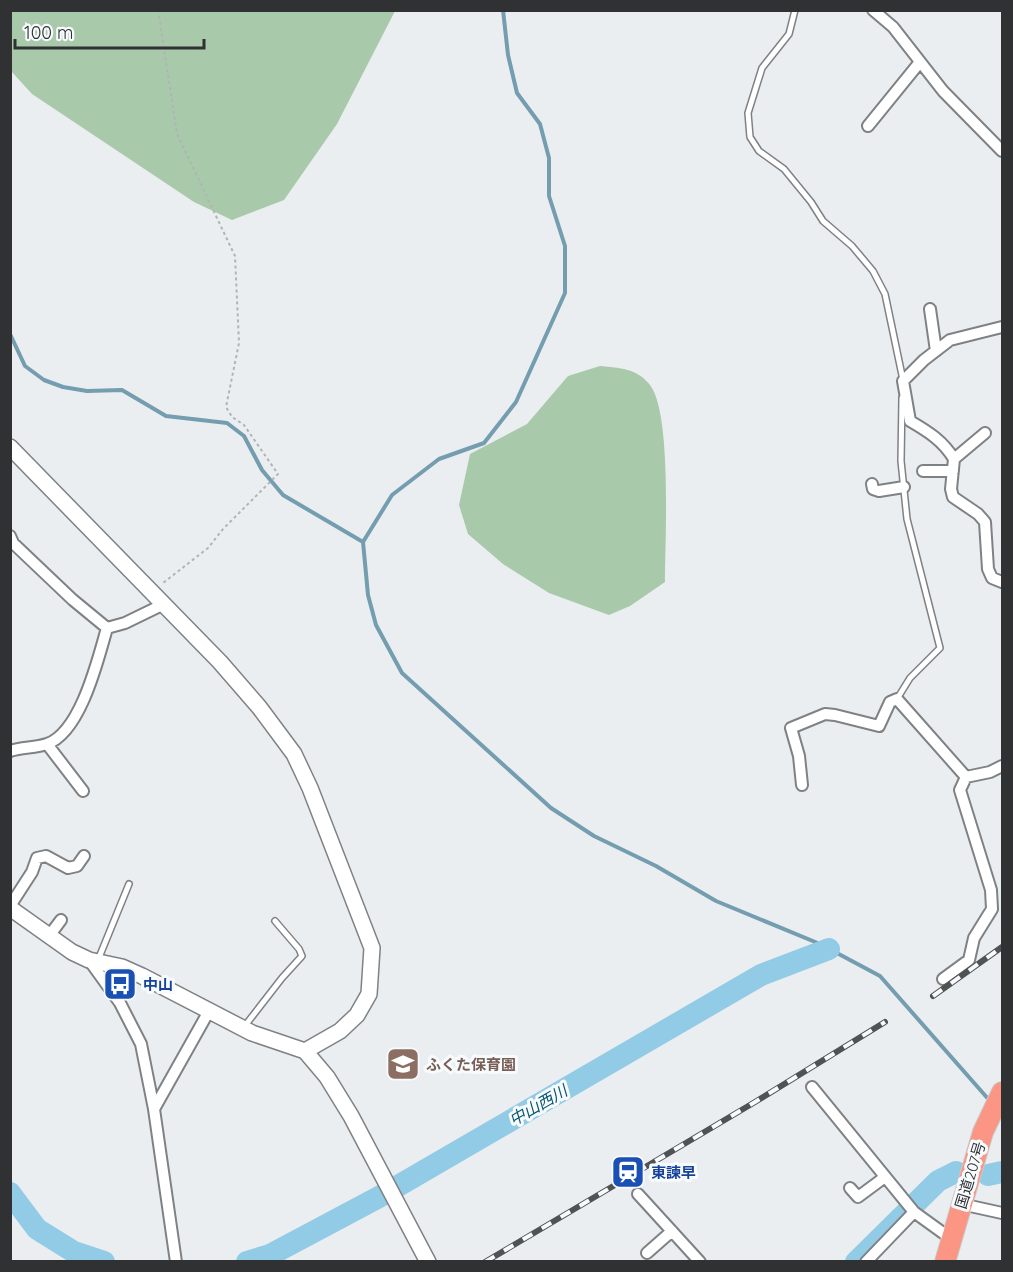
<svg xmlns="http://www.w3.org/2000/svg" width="1013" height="1272" font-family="Quicksand,'Noto Sans JP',sans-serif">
<rect width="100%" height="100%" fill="#ebeef1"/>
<path fill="#a8c9aa" d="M11,10H395V11L337,124L284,200L232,220L194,202L32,94L11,71Z
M600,366C619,368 637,368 650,385C672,413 665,542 665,582L630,606L609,615L549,593L503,564L468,534L459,505L470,454L527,424L568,376Z"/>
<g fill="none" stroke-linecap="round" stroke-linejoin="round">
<path stroke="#749db0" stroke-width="4" d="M503,10L508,55L517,93L540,124L549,158V196L565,246V293L516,402L484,443L439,459L392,495L363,542L368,595L376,625L402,673L551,808L594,836L656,866L716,901L820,944L880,976L990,1101
M10,334L25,366L44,380L63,387L87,391L122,390L166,416L227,423L244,436L262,470L283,495L363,542"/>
<path stroke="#92cbe6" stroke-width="22" d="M988,1175L1002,1172
M10,1193L37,1229L74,1252L104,1262
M247,1262L270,1255L379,1197L761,975L829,949
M856,1262L938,1181L956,1172"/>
<defs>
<path id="lane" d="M795,10L789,34L762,68L748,113L750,137L759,151L784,169L811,202L823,221L852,246L873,271L885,294L903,380
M897,699L910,678L940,648L907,519L901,461L902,398
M98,960L129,884
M244,1027L282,978L302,956L299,949L275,921"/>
<path id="street" d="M873,10L893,27L943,91L1002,151
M868,126L920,62
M930,309L936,351
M985,433L954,459L951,489L953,497L978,514L985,522L988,569L992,578L1002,582
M954,459C943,441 929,432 910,421L903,381L924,360L950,340L1002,327
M923,471H953
M872,484L873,489L879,491L904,487
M10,536L13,543L73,600L107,628L125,623L162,605
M47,744L83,791
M10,751C22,747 35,748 47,744C81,732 98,659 107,628
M802,785L799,756L791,728L825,714L835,715L879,726L890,702L897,699L966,777L990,772L1002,766
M10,906L32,872L37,858L46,856L68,868L77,866L84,856
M49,936L61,920
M89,960L120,1003L141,1044L154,1109L176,1262
M943,979L969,960L974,938L992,909L991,890L960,790L966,777
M812,1087L914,1212
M154,1109L209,1011
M850,1188L858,1197L885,1177
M638,1194L700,1262
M961,1204L1002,1213
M647,1253L672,1231
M866,1262L914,1212L950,1238"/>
<path id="secondary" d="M10,447L220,662L259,707L294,754L310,788L372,948L369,994L357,1015L340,1031L305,1051
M10,908L72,952L89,960L122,967L142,976L252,1033L305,1051L327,1077L351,1116L428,1262"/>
<path id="highway" d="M945,1262L983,1132L1002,1092"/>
</defs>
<use href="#lane" stroke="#7f8284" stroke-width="8"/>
<use href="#street" stroke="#7f8284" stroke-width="14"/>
<use href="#secondary" stroke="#7f8284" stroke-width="18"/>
<use href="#highway" stroke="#c9c9ca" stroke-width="22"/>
<path stroke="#b1b4b6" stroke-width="2" stroke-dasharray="3 3" stroke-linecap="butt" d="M158,10L177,134L235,256L239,343L226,407L232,417L244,425L278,474L223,529L208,548L163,583"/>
<use href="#lane" stroke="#fff" stroke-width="5"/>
<use href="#street" stroke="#fff" stroke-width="10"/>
<use href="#secondary" stroke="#fff" stroke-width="15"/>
<use href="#highway" stroke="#fb9584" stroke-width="20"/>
<defs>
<path id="rail" d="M933,996L1002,947
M485,1262L755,1102L885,1022"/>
</defs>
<use href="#rail" stroke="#505354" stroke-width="6"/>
<use href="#rail" stroke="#f8fbfe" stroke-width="4" stroke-dasharray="11" stroke-linecap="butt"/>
</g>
<defs>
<symbol id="bus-square" viewBox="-11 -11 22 22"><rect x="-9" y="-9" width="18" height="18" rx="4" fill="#1a4fb4" stroke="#f8fbfe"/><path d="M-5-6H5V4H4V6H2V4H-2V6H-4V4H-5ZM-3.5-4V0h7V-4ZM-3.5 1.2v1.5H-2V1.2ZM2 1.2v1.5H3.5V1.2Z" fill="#fff"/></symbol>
<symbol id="school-square" viewBox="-11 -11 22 22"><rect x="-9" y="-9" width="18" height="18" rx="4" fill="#8d6e63" stroke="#f8fbfe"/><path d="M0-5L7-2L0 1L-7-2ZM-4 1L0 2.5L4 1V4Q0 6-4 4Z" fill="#fff"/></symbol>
<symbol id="station-square" viewBox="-11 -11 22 22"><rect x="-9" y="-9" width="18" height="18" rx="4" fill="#1a4fb4" stroke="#f8fbfe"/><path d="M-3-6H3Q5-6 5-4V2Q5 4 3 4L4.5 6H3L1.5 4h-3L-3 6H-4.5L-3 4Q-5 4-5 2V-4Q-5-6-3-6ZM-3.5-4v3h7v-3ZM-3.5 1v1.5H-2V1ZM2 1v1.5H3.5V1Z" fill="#fff"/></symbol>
</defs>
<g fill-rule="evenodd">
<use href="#bus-square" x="101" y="965" width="38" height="38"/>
<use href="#school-square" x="384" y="1045" width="38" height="38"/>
<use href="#station-square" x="609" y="1153" width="38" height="38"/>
</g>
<g text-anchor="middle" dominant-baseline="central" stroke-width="6" stroke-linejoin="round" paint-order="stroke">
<g font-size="15" font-weight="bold" fill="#164399" stroke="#f8fbfe" text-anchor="start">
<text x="143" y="984">中山</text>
<text x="651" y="1172">東諫早</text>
</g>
<g font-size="15" font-weight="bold" fill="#785e54" stroke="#f8fbfe" text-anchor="start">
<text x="426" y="1064">ふくた保育園</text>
</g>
<g font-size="15" fill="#2f3132" stroke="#f8fbfe">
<text transform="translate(970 1175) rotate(-73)">国道207号</text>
</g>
<g font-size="16" font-style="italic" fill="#095671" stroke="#f8fbfe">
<text transform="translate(538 1105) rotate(-30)">中山西川</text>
</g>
</g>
<rect width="1013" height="1272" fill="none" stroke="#2f3132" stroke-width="24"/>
<path d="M15 39v9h189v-9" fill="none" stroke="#2f3132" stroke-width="3"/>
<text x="24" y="39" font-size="18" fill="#2f3132" stroke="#f8fbfe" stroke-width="4.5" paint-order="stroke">100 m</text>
</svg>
